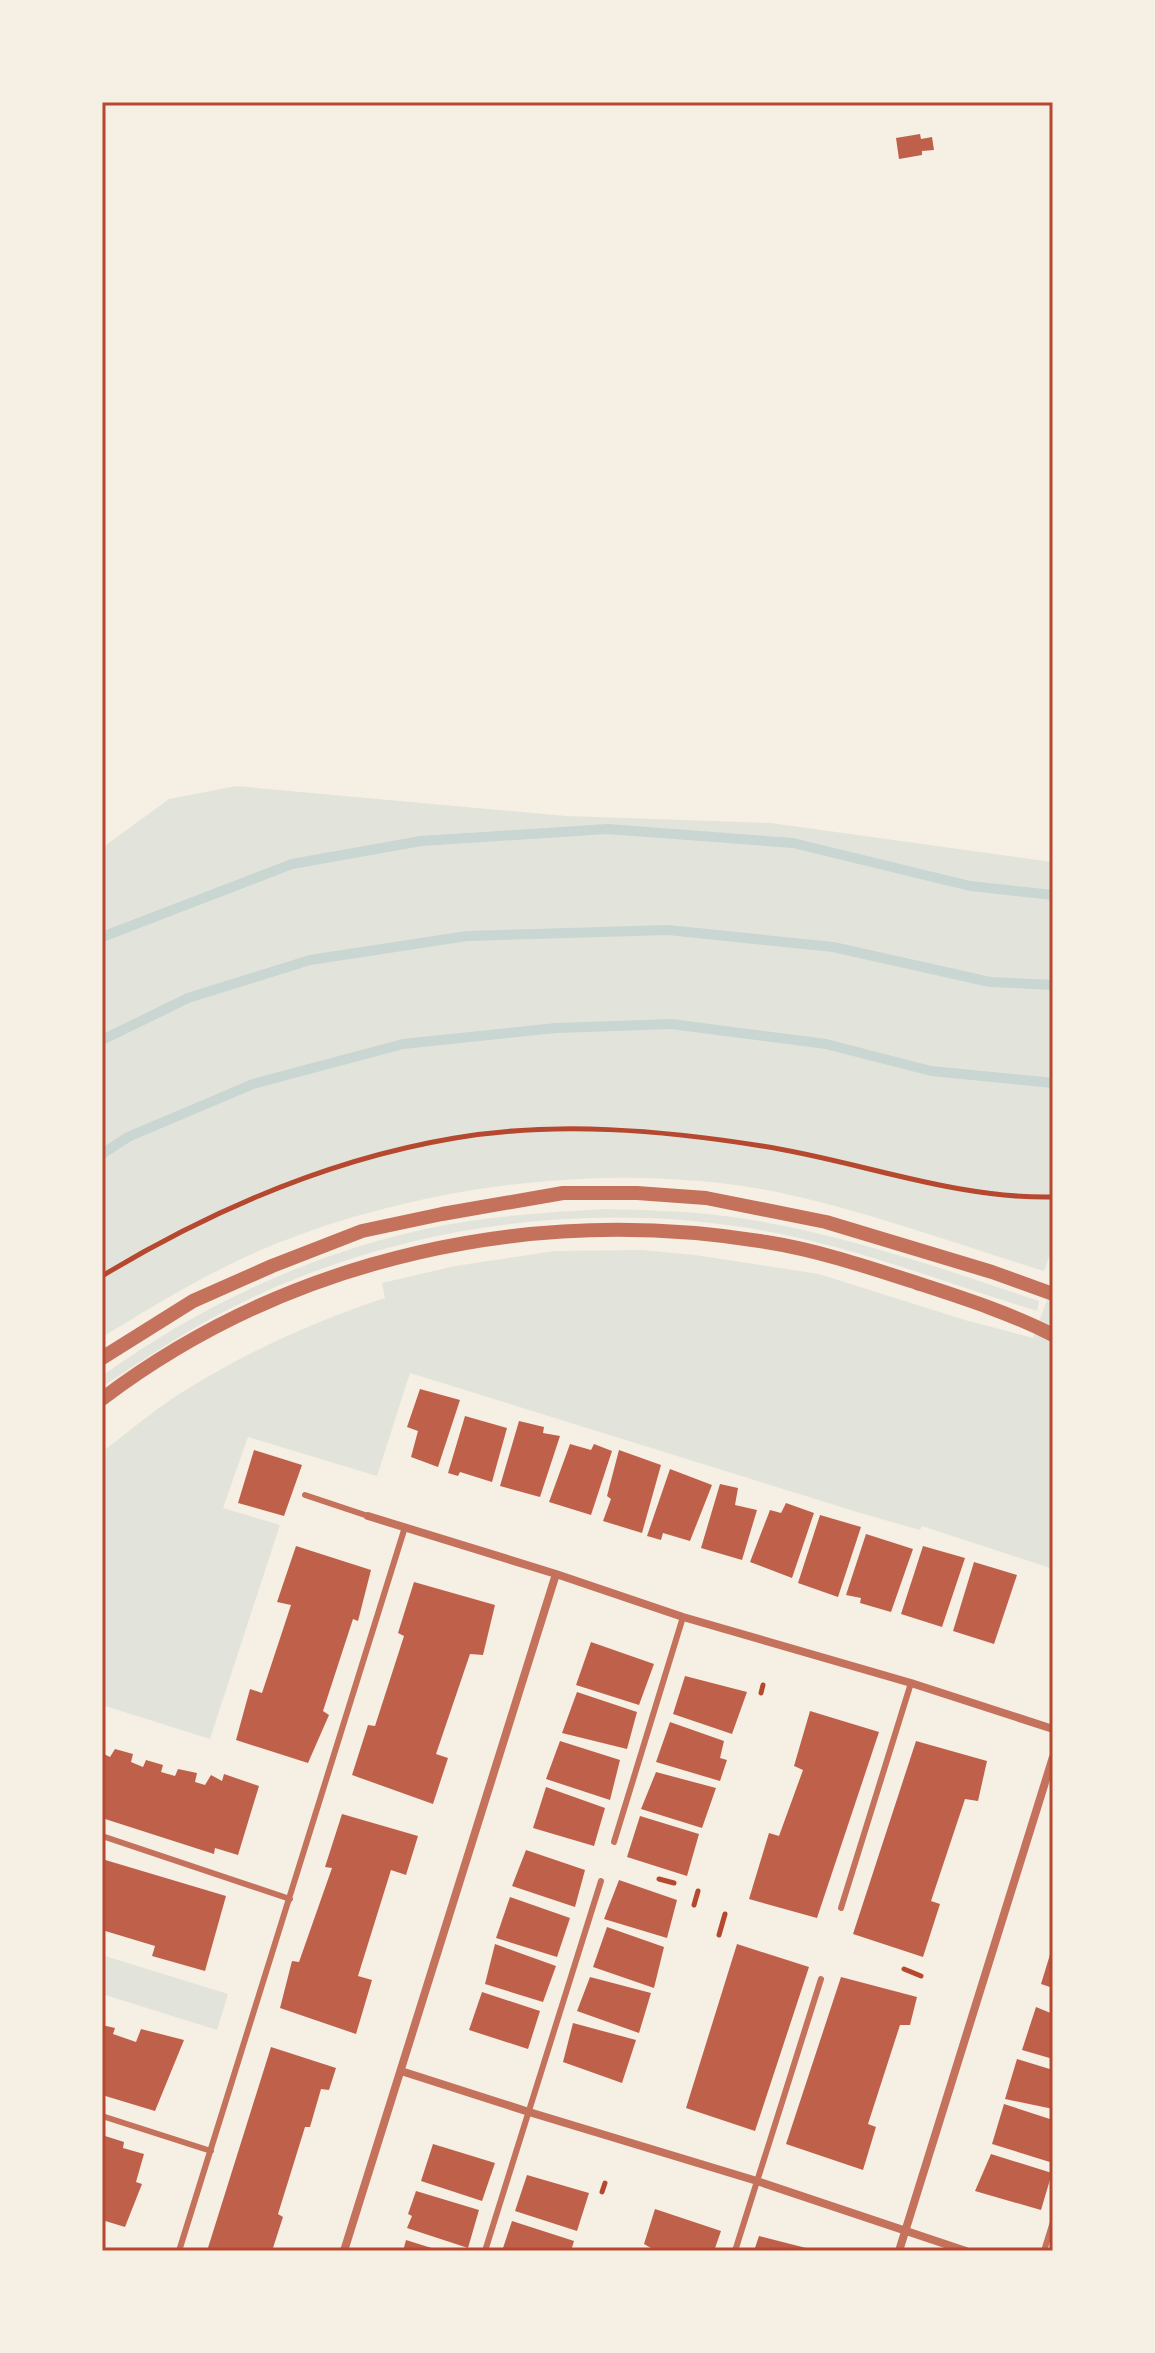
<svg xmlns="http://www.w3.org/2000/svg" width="1155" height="2353" font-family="'Varela Round',sans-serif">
<rect width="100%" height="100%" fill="#f6efe4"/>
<path fill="#e2e4dc" d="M236,786L566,816L771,823L1053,862V1255L1050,1254L1044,1271C956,1244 867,1211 777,1192C612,1159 415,1185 261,1250C205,1274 154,1306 102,1337V848L169,799Z
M604,1209C647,1210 690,1211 732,1217C835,1231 941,1268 1039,1301L1037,1311C952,1285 868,1252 781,1234C598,1197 398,1223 231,1308C186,1331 144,1359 102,1387V1376C209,1299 339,1240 470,1221C515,1214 559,1212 604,1209Z
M642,1250L695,1255L819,1274L965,1320L1033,1338L1053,1284V1569L922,1526L920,1530L857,1512L410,1373L377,1476L248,1437L223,1508L280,1525L210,1739L102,1705V1452C123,1436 144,1418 166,1403C229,1360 313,1321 385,1298L382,1283L455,1266L554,1251Z
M102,1955L228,1994L217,2030L102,1994Z"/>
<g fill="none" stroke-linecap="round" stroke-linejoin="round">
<path stroke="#c9d6d2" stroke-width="10" d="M102,937L292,864L421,841L607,829L793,843L970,886L1053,895
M102,1040L188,998L310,960L467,936L668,930L833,947L990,982L1053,985
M102,1154L128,1137L253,1084L403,1044L556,1028L671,1024L826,1044L931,1071L1053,1083"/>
</g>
<path fill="#bf614a" d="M920,134L921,139L932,137L934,150L922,151V155L899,159L896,138Z
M420,1389L460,1400L438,1467L411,1457L418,1431L407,1427Z
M465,1416L507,1428L492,1482L460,1472L458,1476L448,1473Z
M519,1421L544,1427L543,1433L560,1436L540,1497L500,1486Z
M570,1444L591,1450L594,1444L612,1451L591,1515L549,1502Z
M254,1450L302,1465L284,1516L238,1503Z
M619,1450L661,1465L642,1533L603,1521L611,1499L607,1496Z
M670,1469L712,1485L690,1541L663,1533L661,1540L647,1536Z
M720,1484L738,1488L735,1505L757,1510L742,1560L701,1548Z
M786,1503L814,1513L792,1578L750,1562L770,1510L781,1513Z
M820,1515L861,1527L838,1597L798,1583Z
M866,1534L913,1549L891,1612L860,1603L861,1598L846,1595Z
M296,1546L371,1570L358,1621L353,1619L323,1711L329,1715L308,1763L236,1740L250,1689L262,1693L291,1605L277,1602Z
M923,1546L965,1558L942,1627L901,1614Z
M974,1562L1017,1575L994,1644L953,1631Z
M414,1582L495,1605L483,1655L470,1654L436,1754L448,1758L433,1804L352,1775L368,1725L375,1726L404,1636L398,1633Z
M591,1642L654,1664L639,1705L576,1685Z
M685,1676L747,1692L732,1734L673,1714Z
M577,1692L637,1712L627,1749L562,1733Z
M810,1711L879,1732L817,1918L749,1899L769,1833L779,1836L803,1770L794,1766Z
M670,1722L724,1741L720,1758L727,1760L720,1781L656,1762Z
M560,1741L620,1760L610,1800L546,1779Z
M916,1741L987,1761L978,1801L965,1799L931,1901L940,1904L923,1957L853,1934Z
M115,1749L133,1754L131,1762L143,1767L146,1760L163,1765L161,1772L175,1776L178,1769L197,1773L195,1782L205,1785L211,1775L222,1781L224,1774L259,1786L238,1855L215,1848L214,1854L102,1818V1753L110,1757Z
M656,1772L716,1788L702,1828L641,1809Z
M546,1787L605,1808L594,1846L533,1828Z
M342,1814L418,1836L406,1875L391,1870L358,1976L372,1980L356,2034L280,2008L292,1961L299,1962L332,1868L325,1867Z
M640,1816L699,1834L687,1876L627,1857Z
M526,1850L585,1870L575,1907L512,1886Z
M102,1859L226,1896L205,1971L152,1956L155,1946L102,1930Z
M619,1880L677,1900L667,1938L604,1919Z
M510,1897L570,1918L557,1957L496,1938Z
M607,1927L664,1947L654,1988L593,1967Z
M495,1944L556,1966L543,2002L485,1984Z
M737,1944L809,1967L755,2131L686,2108Z
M1052,1948H1053V1988L1041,1984Z
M590,1977L651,1993L639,2033L577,2011Z
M841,1977L917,1997L910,2025H900L868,2124L876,2127L863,2170L786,2144Z
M482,1992L540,2011L528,2049L469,2030Z
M1036,2007L1053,2014V2059L1022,2050Z
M573,2023L636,2040L622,2083L563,2062Z
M102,2025L115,2028L113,2034L136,2042L141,2029L184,2040L155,2111L102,2095Z
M271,2047L336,2068L329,2090L321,2089L310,2127H305L278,2214L283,2217L272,2251H207Z
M1017,2059L1053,2070V2109L1005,2099Z
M1004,2104L1053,2120V2163L992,2144Z
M102,2135L124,2142L123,2148L144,2154L136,2182L142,2184L125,2227L102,2220Z
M433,2144L495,2163L482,2201L421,2181Z
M991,2154L1052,2173L1041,2210L975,2191Z
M527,2175L589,2193L577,2231L515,2211Z
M416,2191L479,2210L468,2248L407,2228L412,2216L408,2214Z
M655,2209L721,2231L714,2251H650L651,2248L644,2244Z
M512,2221L574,2241L571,2251H502Z
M759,2236L814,2250V2251H754Z
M406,2240L438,2250V2251H403Z"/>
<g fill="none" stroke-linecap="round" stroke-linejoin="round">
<path stroke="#b5482f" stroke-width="5" d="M102,1276C210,1211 330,1159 455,1138C555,1121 662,1130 762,1146C859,1161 953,1199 1053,1197
M761,1693L763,1685
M659,1879L674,1883
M694,1905L698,1891
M719,1935L725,1914
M904,1969L921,1976
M602,2192L605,2183"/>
<path stroke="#c5725c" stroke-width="6" d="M305,1495L368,1516
M102,1836L290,1899
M614,1842L683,1617
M841,1908L911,1683
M102,2116L211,2151
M179,2251L405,1527
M485,2251L601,1881
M735,2251L821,1979
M1044,2251L1053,2222"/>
<path stroke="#c5725c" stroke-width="8" d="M368,1516L556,1574L683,1617L911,1683L1053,1729
M401,2071L529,2112L757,2181L966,2251
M344,2251L556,1574
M899,2251L1053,1757"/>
<path stroke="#c5725c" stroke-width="14" d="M102,1358L193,1301L272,1266L362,1231L442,1214L563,1193H637L706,1198L826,1222L992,1272L1053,1294
M102,1399C291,1256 534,1204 766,1242C817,1250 868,1267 917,1283C963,1298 1010,1313 1053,1335"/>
</g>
<rect width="1155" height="2353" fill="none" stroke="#f6efe4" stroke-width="208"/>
<rect x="104" y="104" width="947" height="2145" fill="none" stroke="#b5482f" stroke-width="3"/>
</svg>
